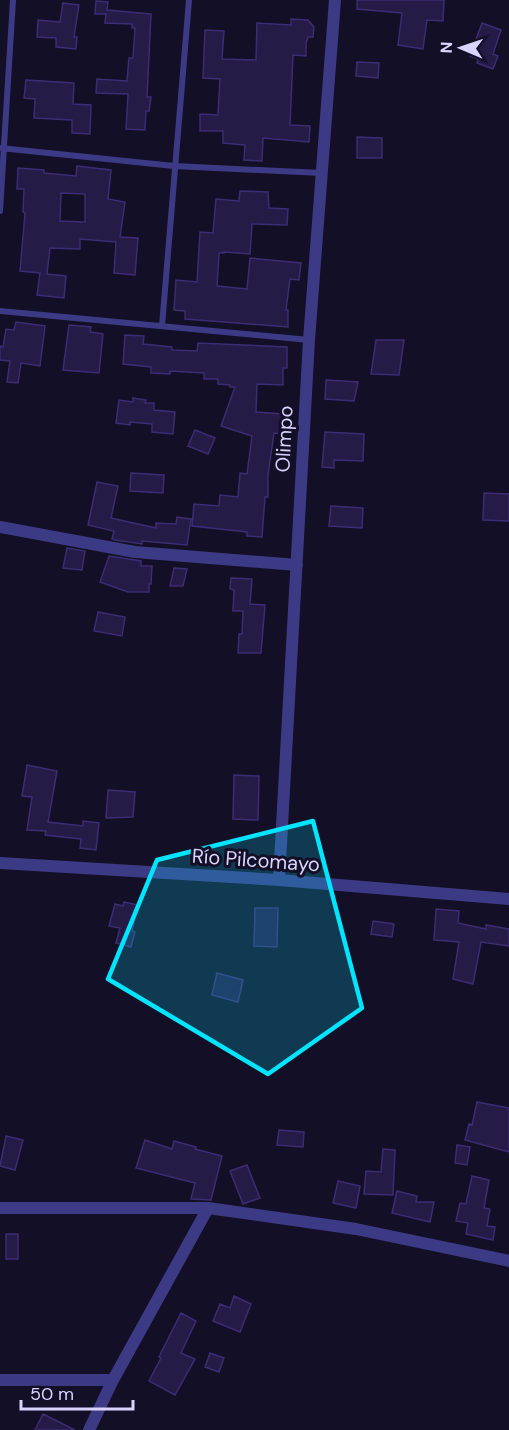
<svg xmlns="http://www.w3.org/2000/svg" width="509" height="1430" font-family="'DM Sans',sans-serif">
<rect width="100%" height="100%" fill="#130f26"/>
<path fill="#241b47" stroke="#3b2d73" stroke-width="1.5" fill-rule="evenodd" d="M357,0H444L443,21L427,20L423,49L398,45L402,13L357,9Z
M96,1L108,2L107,10L151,14L147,97H151L149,111H146L145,130L126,129L128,94L96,93L97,79L127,81L129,58H133L135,28H132V24L105,23L106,14H95Z
M63,3L79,5L74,37H77L76,49L56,47V38L37,37L38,20L60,22Z
M291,19L308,20L314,27L313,37H308L306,43V56L293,55L290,125L310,126L309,142L263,138L262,161L244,160L245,145L223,143V131H200V114L218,115L220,79L203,78L205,30L224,31L222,59L256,60L257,23L291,25Z
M482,23L501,30L493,54L498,56L493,69L477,63L478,59L470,56Z
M357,62L379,63L378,78L356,76Z
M26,80L74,83L73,104L91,105L90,134L72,133V120L34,118L35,99L24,98Z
M357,137L382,138V158H357Z
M77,166L111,170L108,199L125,202L120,237L138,238L135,275L114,273L116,242L80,239V249L50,248L47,274L66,276L64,298L37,295L40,273L20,271L25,213L23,212L24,189H17L18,168L44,170V173L76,176ZM61,193L85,194V222L60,221Z
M240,191L268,192L269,208L288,209L287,225L252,224L250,254L224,252V253H219L217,286L247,289L250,258L301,263L299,280L290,279L286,310H288V327L185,319V311L174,310L176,280L197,282L200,232L213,233L216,199L239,201Z
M16,322L45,326L40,366L21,363L18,383L7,382L10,361L0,360V346L3,347L6,329L14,330Z
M69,325L91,327L90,332L103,334L99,373L63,370Z
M125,335L144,336L143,344L172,347V350L197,351L198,343L287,347V368H283V385L257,384L256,412L282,414L281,434L274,433L268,475V497H265L262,537L247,536V532L192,526L194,504L219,506L220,495L238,497L240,473L247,474L252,436L221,426L235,387H230V385L218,384V379H204V373L170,371V374L151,373V367L123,364Z
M376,340H404L399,375L371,374Z
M326,380L358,382L354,401L325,399Z
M133,398L146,400L145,403H154V410L175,412L173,434L152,432V424L130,422V425L116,423L119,400L133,402Z
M195,430L215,438L208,454L188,446Z
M325,432L364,434L363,461L334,460V468L322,467Z
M131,473L164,475L163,493L130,491Z
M97,482L118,486L111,518L156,528V523L176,524L177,517L191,519L187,545L142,541V544L115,540L112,539L114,531L88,525Z
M484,493L509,494V521L483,520Z
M331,506L363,508L362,528L329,526Z
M67,548L85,551L82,570L63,568Z
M109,556L141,561V566H152L151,584H149V592H128L100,582Z
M174,568L187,569L183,586H170Z
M231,578L252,579L250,604L265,605L261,653H238L239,634H242L243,611H233L234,590L230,589Z
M98,612L125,617L122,636L94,631Z
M27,765L57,771L48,822L83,826V821L99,823L96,850L80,848L81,839L45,835L46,831L27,830L32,797L22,796Z
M234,775L259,776L258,820L233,819Z
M108,790L135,792L133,817L106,818Z
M124,902L138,905L132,931L135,932L131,947L116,943L120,928L109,926L115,904L123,906Z
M255,908H278L277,947L254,946Z
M436,909L459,911L458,923L486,929V925L509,929V946L481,942L473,984L453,979L459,942L434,940Z
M373,921L394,924L392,937L371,934Z
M217,973L243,980L238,1002L212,995Z
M477,1102L509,1108V1152L465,1140L469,1124L472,1125Z
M279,1130L304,1132L303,1147L277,1145Z
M6,1136L23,1140L15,1170L0,1166Z
M145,1140L172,1149L174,1141L196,1147L195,1149L222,1156L211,1200L191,1199L195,1183L136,1168Z
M457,1145L470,1147L467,1165L455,1163Z
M383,1149L395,1150L393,1195L364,1194L366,1171L381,1172Z
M247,1165L260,1198L243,1204L230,1171Z
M472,1176L489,1180L484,1208L490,1209L487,1226L495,1227L493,1240L466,1234L468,1223L456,1221L460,1203L466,1204Z
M338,1181L360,1186L356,1208L333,1203Z
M397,1191L417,1196L416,1202H434L430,1222L392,1213Z
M6,1234H18V1259H6Z
M234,1296L251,1304L240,1332L213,1321L220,1304L230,1308Z
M181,1313L196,1321L181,1353L195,1359L175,1395L149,1381L161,1358L159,1357Z
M210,1353L224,1358L219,1372L205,1367Z
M43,1414L75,1430H35Z"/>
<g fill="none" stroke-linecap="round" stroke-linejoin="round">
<path stroke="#3d3a85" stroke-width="6" d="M0,148L174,166L322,173
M0,211L13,0
M0,311L309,340
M162,326L189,0"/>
<path stroke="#3d3a85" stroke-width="12" d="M0,527L135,552L297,565
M0,863L279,880L509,899
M279,880L309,340L335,0
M0,1208H208L356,1229L509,1261
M0,1380H113
M89,1430L113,1380L208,1208"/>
</g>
<path fill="#00e5ff" fill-opacity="0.2" stroke="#00e5ff" stroke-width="4.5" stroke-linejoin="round" d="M313,821L362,1008L268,1074L108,979L157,860Z"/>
<g text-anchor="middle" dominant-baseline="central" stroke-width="6" stroke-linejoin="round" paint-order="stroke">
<g font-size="20" fill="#d9d4ff" stroke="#130f26">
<text transform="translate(284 439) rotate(-87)">Olimpo</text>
<text transform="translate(256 860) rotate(4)">Río Pilcomayo</text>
</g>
</g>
<g transform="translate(461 48) rotate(272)" stroke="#130f26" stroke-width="4.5" paint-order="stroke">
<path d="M0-4.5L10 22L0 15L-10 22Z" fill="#d9d4ff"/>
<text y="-9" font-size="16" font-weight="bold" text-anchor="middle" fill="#d9d4ff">N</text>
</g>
<path d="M21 1400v9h112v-9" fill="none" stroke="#d9d4ff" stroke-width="3"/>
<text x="30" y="1400" font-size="18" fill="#d9d4ff" stroke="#130f26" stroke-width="4.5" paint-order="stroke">50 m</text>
</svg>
